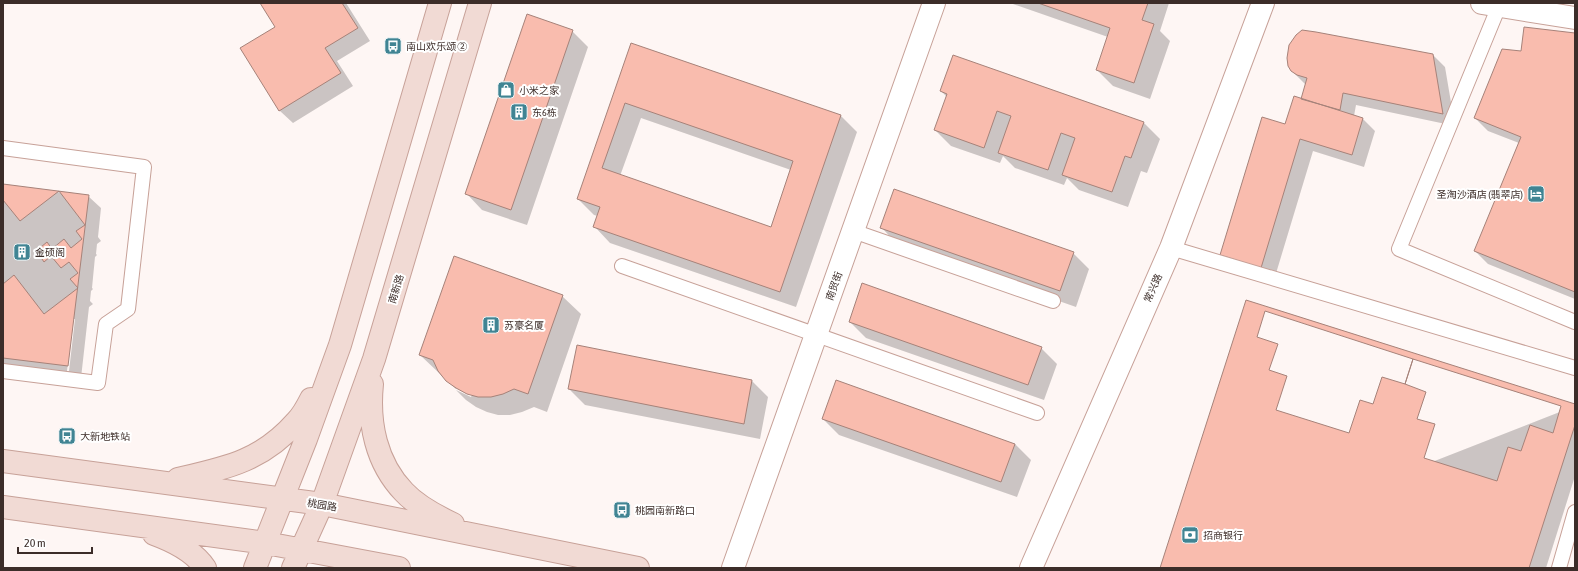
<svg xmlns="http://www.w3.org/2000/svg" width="1578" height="571" font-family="'Asap Condensed','Noto Sans SC',sans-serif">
<rect width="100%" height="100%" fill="#fef6f4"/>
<path fill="#0003" fill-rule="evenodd" d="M261,3H346L370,41L337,61L353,86L293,123L280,111L241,49L276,27Z
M1010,3H1169L1160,31L1170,41L1150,99L1113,86L1097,70L1108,37Z
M572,31L588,47L527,225L482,210L467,194Z
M1575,34V299L1488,264L1475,251L1519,143L1488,131L1475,118L1522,52Z
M632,44L841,116L857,132L796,307L610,243L595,227L598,216L594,215L578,199ZM641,118L791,170L771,228L620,176Z
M1433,55L1445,67L1455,126L1356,105L1354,116L1362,118L1375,131L1364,167L1313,151L1274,280L1234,267L1221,255L1286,126L1302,100L1306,85L1291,70Z
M941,91L1144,123L1160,139L1147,173L1141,171L1128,207L1079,190L1067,178L1064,185L1015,168L1003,156L1000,163L951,146L935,130L947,97Z
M3,185L88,196L101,208L98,237L101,241L97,244L96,254L97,255L95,257L92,288L93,289L91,291L90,301L93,304L89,307L81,378L3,369ZM73,319H75L69,371H67Z
M882,228L1073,253L1089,269L1076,307L897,244Z
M562,296L581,314L547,412L534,407L522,412L510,415H498L487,412L476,407L466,400L456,390L471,397L472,395L456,387V389L420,355Z
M850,322L1041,348L1057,364L1044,400L866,338Z
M578,346L752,381L768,397L760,439L585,405L569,389Z
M1575,406V476L1546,568H1161Z
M823,419L1015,444L1031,460L1017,497L839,435Z"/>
<path fill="#f9bcae" stroke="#a68279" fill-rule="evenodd" d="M260,3H342L358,28L325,48L341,73L279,111L240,48L275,27Z
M1038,3H1148L1142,20L1154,24L1134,83L1096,70L1110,28Z
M527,14L573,30L511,210L465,194Z
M1524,27L1575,33V292L1474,251L1521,137L1474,118L1502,49L1521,51Z
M1302,30L1316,32L1433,54L1443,114L1343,93L1340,110L1301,99L1307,78L1297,75L1291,71L1288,66L1287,58L1289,45L1296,35Z
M631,43L841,115L780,292L593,227L600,207L577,199ZM625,103L793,161L771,227L602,168Z
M953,55L1144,122L1131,158L1125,156L1112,192L1062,175L1075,138L1061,133L1048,170L998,153L1011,116L997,111L984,148L934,130L947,94L940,91Z
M1294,96L1363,118L1352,155L1300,139L1261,268L1220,255L1262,117L1285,124Z
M3,184L89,195L68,366L3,358Z
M894,189L1074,252L1060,291L880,228Z
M59,191L85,225L76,231L82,239L71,248L64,239L52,249L47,242L41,247L40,256L44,262L51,256L61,268L69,262L78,273L70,279L78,288L44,314L14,275L3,284V200L20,221Z
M454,256L563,295L528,394L514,389L503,394L491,397H478L467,394L456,388L446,381L438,371L433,360L419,355Z
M862,283L1042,347L1028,385L849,322Z
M1246,300L1575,404V425L1529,568H1160Z
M1265,311L1413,359L1405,384L1382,377L1373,404L1360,400L1349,433L1276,410L1287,376L1269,370L1278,344L1257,337Z
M577,345L752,380L744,424L568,389Z
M1413,359L1561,406L1553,433L1530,425L1521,451L1508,447L1497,481L1424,458L1435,424L1417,419L1426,392L1405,384Z
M836,380L1015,444L1001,482L822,419Z"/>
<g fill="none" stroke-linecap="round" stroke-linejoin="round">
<defs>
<path id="service" d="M1499,6L1399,249L1575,322
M3,148L144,167L128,309L106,324L98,383L3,371
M853,231L1053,301
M1171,248L1575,368
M622,266L1037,413
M1559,568L1575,512"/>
<path id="minor" d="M1482,3L1575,18
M733,568L934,3"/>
<path id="tertiary" d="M1031,568L1171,248L1263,3"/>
<path id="secondary" d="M372,384C368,423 376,463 404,492C417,506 436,516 453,524
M3,461L322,504L638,568
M178,479C226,468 262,461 296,422C302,416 307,407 311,399
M3,507L266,543L399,568
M154,534C173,541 194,551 205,568
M255,568L306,439L340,345L440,3
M293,568L322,504L374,359L480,3"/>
</defs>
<use href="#service" stroke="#c7a198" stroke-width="16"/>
<use href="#minor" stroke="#c7a198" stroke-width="24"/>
<use href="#tertiary" stroke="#c7a198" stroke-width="24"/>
<use href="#secondary" stroke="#c7a198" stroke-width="24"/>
<use href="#service" stroke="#fff" stroke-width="14"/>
<use href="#minor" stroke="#fff" stroke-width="22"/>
<use href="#tertiary" stroke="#fff" stroke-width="22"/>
<use href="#secondary" stroke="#f1dad4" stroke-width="22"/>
</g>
<defs>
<symbol id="bus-square" viewBox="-11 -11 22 22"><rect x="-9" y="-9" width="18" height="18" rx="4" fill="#408493" stroke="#fff"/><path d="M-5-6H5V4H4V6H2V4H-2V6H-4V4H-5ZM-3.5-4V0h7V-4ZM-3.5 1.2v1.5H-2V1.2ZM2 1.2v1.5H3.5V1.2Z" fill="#fff"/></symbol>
<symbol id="shop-square" viewBox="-11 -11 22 22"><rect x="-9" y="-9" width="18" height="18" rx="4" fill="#408493" stroke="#fff"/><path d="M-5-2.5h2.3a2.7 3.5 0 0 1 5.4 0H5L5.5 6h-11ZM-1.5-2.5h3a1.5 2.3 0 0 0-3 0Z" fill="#fff"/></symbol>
<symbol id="building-square" viewBox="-11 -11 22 22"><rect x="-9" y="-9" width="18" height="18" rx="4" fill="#408493" stroke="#fff"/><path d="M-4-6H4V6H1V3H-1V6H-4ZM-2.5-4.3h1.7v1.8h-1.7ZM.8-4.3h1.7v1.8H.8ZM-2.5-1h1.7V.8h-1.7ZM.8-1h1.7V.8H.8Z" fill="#fff"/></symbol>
<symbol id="hotel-square" viewBox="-11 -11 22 22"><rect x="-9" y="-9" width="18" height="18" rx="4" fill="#408493" stroke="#fff"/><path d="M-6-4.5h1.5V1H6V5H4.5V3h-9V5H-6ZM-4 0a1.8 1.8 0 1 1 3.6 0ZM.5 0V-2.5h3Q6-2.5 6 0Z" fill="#fff"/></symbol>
<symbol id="bank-square" viewBox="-11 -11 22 22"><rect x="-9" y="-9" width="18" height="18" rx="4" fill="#408493" stroke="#fff"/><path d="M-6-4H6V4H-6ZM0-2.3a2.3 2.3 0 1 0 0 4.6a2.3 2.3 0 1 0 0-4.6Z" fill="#fff"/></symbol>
</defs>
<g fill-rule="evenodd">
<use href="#bus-square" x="383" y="36" width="20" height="20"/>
<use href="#shop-square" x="496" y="80" width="20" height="20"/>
<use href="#building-square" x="509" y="102" width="20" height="20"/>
<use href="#hotel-square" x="1526" y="184" width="20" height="20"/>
<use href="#building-square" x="12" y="242" width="20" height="20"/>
<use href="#building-square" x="481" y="315" width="20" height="20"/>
<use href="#bus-square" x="57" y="426" width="20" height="20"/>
<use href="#bus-square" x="612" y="500" width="20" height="20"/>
<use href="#bank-square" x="1180" y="525" width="20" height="20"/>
</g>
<g text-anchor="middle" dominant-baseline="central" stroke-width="4" stroke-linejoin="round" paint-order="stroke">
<g font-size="10" fill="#3c2d29" stroke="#fff" text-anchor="start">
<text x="406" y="46">南山欢乐颂 ②</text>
<text x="519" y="90">小米之家</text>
<text x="532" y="112">东6栋</text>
<text x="1523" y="194" text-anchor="end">圣淘沙酒店 (翡翠店)</text>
<text x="35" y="252">金硕阁</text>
<text x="504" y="325">苏豪名厦</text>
<text x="80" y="436">大新地铁站</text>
<text x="635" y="510">桃园南新路口</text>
<text x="1203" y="535">招商银行</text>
</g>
<g font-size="10" fill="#3c2d29" stroke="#fff">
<text transform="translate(834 286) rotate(-70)">南贸街</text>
<text transform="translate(1153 288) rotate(-66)">常兴路</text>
<text transform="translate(396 289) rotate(-73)">南新路</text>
<text transform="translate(322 505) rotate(9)">桃园路</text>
</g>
</g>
<rect width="1578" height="571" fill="none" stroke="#3c2d29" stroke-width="8"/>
<path d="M18 547v6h74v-6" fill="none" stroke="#3c2d29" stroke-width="2"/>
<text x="24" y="547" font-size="12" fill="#3c2d29" stroke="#ffffff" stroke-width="3" paint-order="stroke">20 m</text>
</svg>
